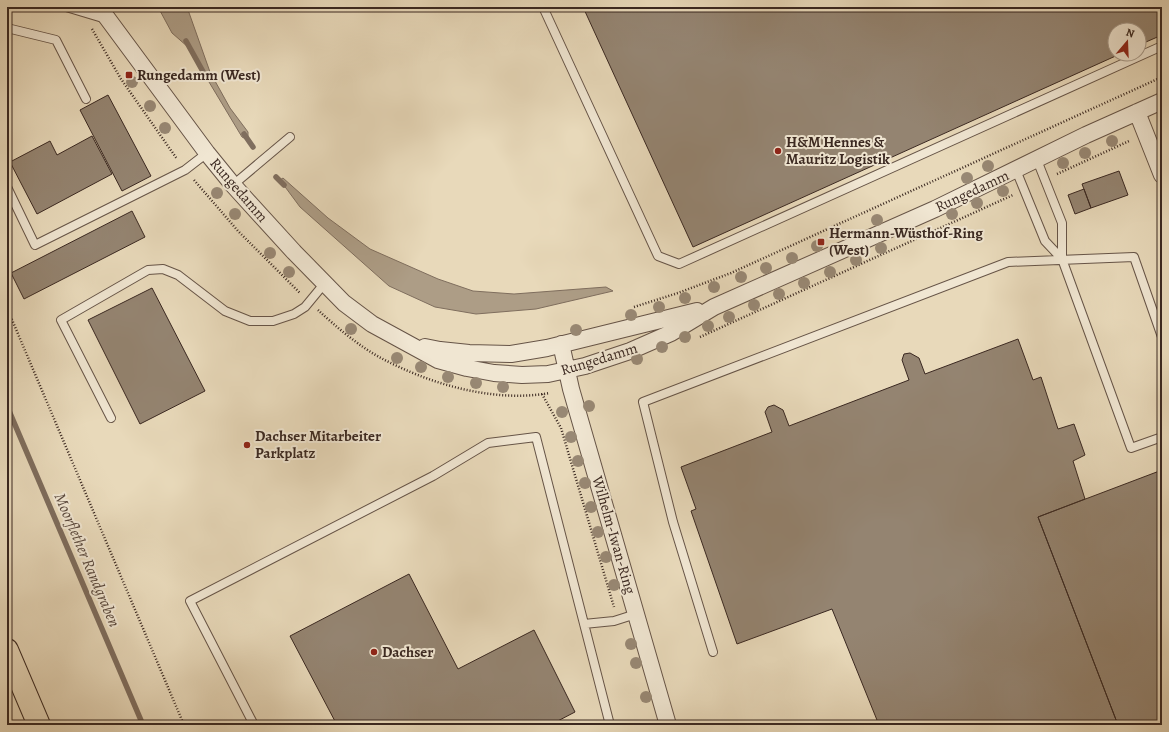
<svg xmlns="http://www.w3.org/2000/svg" width="1169" height="732" font-family="Alegreya,serif">
<rect width="100%" height="100%" fill="#e8d9ba"/>
<filter id="stains"><feTurbulence type="fractalNoise" baseFrequency=".005" numOctaves="4"/><feColorMatrix values="0 0 0 0 .2 0 0 0 0 .09 0 0 0 0 .02 0 0 0 .5 -.17"/></filter>
<radialGradient id="worn" r=".72"><stop offset=".6" stop-color="#630" stop-opacity="0"/><stop offset="1" stop-color="#630" stop-opacity=".3"/></radialGradient>
<path fill="#ad9d86" stroke="#7f6e5e" d="M158,7H187L210,72L230,108L248,132V140L242,137L188,47L172,33Z
M283,178L328,218L370,249L438,279L473,291L514,294L606,287L613,291L536,309L476,314L435,307L389,286L300,207L280,180Z"/>
<g fill="none" stroke-linecap="round" stroke-linejoin="round">
<path stroke="#7f6e5e" stroke-width="5.5" d="M186,41L206,77
M244,134L253,147
M276,177L284,185
M7,406L143,725"/>
</g>
<path fill="#948471" stroke="#3a2821" d="M583,7H1162V35L1139,45V30H1115V54H1120L693,247Z
M108,95L151,176L122,191L80,110Z
M92,136L112,174L37,214L10,162L50,141L57,155Z
M1119,171L1128,195L1091,208L1082,184Z
M1084,189L1091,208L1075,214L1068,195Z
M132,211L145,237L24,299L11,273Z
M152,288L205,391L140,424L88,320Z
M1018,339L1033,380L1041,377L1058,429L1074,424L1085,455L1073,461L1085,499L1038,517L1118,725H879L832,609L737,644L691,511L696,509L681,467L772,432L765,412L768,407L774,405L783,410L789,426L909,380L902,360L904,354L910,353L919,358L925,374Z
M1162,470V720L1150,725H1118L1038,517Z
M409,574L458,669L534,630L575,712L550,725H337L290,636Z"/>
<g fill="none" stroke-linecap="round" stroke-linejoin="round">
<defs>
<path id="service" d="M66,7L106,19
M543,7L658,256L679,264L1162,46
M7,28L56,40L86,99
M1037,160L1062,223V259L1131,448L1162,437
M1016,170L1045,241L1062,259
M233,185L290,137
M7,187L35,245L185,170L207,153
M111,418L61,320L148,270L163,269L178,275L225,311L250,321H273L294,314L305,307L324,284
M584,624L614,621L636,614
M713,652L673,522L643,402L1008,262L1134,257L1162,337
M254,725L190,601L433,476L488,443L536,437L610,725"/>
<path id="minor" d="M99,7L207,153L233,185L294,252L344,303L372,324L438,360L467,368L494,373L522,375L548,374L585,366L630,351L671,333L714,307L935,209L1086,135L1162,101
M1137,112L1162,175
M561,344L571,389L668,725
M425,347L440,350L469,353L511,354L547,348L697,311"/>
<path id="motorway" d="M7,650L39,725"/>
</defs>
<use href="#service" stroke="#665447" stroke-width="10"/>
<use href="#minor" stroke="#665447" stroke-width="18"/>
<use href="#motorway" stroke="#3a2821" stroke-width="24"/>
<path stroke="#3a2821" stroke-width="2.5" stroke-dasharray="1 2" stroke-linecap="butt" d="M92,29L121,79L177,159
M1057,174L1129,141
M194,180L238,231L300,293
M634,307L678,293L731,273L1162,77
M7,308L184,725
M318,310C335,326 360,347 381,358C430,384 493,403 550,393
M700,337L1013,195
M542,394L561,428L614,607"/>
<use href="#service" stroke="#f0e6d2" stroke-width="8"/>
<use href="#minor" stroke="#f0e6d2" stroke-width="16"/>
<use href="#motorway" stroke="#e8d9ba" stroke-width="22"/>
</g>
<g fill="#988874">
<circle cx="132" cy="82" r="6"/>
<circle cx="150" cy="106" r="6"/>
<circle cx="165" cy="128" r="6"/>
<circle cx="1112" cy="141" r="6"/>
<circle cx="1085" cy="153" r="6"/>
<circle cx="1063" cy="163" r="6"/>
<circle cx="988" cy="166" r="6"/>
<circle cx="967" cy="178" r="6"/>
<circle cx="1003" cy="191" r="6"/>
<circle cx="217" cy="193" r="6"/>
<circle cx="977" cy="203" r="6"/>
<circle cx="235" cy="214" r="6"/>
<circle cx="952" cy="214" r="6"/>
<circle cx="877" cy="220" r="6"/>
<circle cx="817" cy="246" r="6"/>
<circle cx="881" cy="248" r="6"/>
<circle cx="270" cy="253" r="6"/>
<circle cx="792" cy="258" r="6"/>
<circle cx="856" cy="260" r="6"/>
<circle cx="766" cy="268" r="6"/>
<circle cx="289" cy="272" r="6"/>
<circle cx="830" cy="272" r="6"/>
<circle cx="741" cy="277" r="6"/>
<circle cx="804" cy="283" r="6"/>
<circle cx="714" cy="287" r="6"/>
<circle cx="779" cy="294" r="6"/>
<circle cx="685" cy="298" r="6"/>
<circle cx="754" cy="305" r="6"/>
<circle cx="659" cy="307" r="6"/>
<circle cx="631" cy="315" r="6"/>
<circle cx="729" cy="317" r="6"/>
<circle cx="708" cy="326" r="6"/>
<circle cx="351" cy="329" r="6"/>
<circle cx="576" cy="330" r="6"/>
<circle cx="685" cy="337" r="6"/>
<circle cx="662" cy="347" r="6"/>
<circle cx="397" cy="358" r="6"/>
<circle cx="637" cy="359" r="6"/>
<circle cx="421" cy="367" r="6"/>
<circle cx="448" cy="377" r="6"/>
<circle cx="476" cy="383" r="6"/>
<circle cx="503" cy="387" r="6"/>
<circle cx="589" cy="406" r="6"/>
<circle cx="562" cy="412" r="6"/>
<circle cx="571" cy="437" r="6"/>
<circle cx="578" cy="461" r="6"/>
<circle cx="585" cy="483" r="6"/>
<circle cx="591" cy="507" r="6"/>
<circle cx="598" cy="532" r="6"/>
<circle cx="606" cy="557" r="6"/>
<circle cx="614" cy="585" r="6"/>
<circle cx="631" cy="644" r="6"/>
<circle cx="636" cy="663" r="6"/>
<circle cx="646" cy="697" r="6"/>
</g>
<g fill="#8f2418" stroke="#f0e6d2" stroke-width="1.5">
<rect x="125" y="71" width="8" height="8" rx="2"/>
<circle cx="778" cy="151" r="4"/>
<rect x="817" y="238" width="8" height="8" rx="2"/>
<circle cx="247" cy="445" r="4"/>
<circle cx="374" cy="652" r="4"/>
</g>
<g text-anchor="middle" dominant-baseline="central" stroke-width="4" stroke-linejoin="round" paint-order="stroke">
<g font-size="15" font-weight="bold" fill="#3a2821" stroke="#f0e6d2" text-anchor="start">
<text x="137" y="75">Rungedamm (West)</text>
<text x="786" y="142">H&amp;M Hennes &amp;<tspan x="786" dy="17">Mauritz Logistik</tspan></text>
<text x="829" y="233">Hermann-Wüsthof-Ring<tspan x="829" dy="17">(West)</tspan></text>
<text x="255" y="436">Dachser Mitarbeiter<tspan x="255" dy="17">Parkplatz</tspan></text>
<text x="382" y="652">Dachser</text>
</g>
<g font-size="15" fill="#3a2821" stroke="#f0e6d2">
<text transform="translate(239 190) rotate(49)">Rungedamm</text>
<text transform="translate(972 191) rotate(-25)">Rungedamm</text>
<text transform="translate(599 359) rotate(-17)">Rungedamm</text>
<text transform="translate(614 535) rotate(74)">Wilhelm-Iwan-Ring</text>
</g>
<g font-size="16" font-style="italic" fill="#5c4b3f" stroke="#f0e6d2">
<text transform="translate(87 560) rotate(67)">Moorflether Randgraben</text>
</g>
</g>
<rect width="1169" height="732" fill="none" stroke="#e8d9ba" stroke-width="24"/>
<rect x="8" y="8" width="1153" height="716" fill="none" stroke="#3a2821" stroke-width="2"/>
<rect x="12" y="12" width="1145" height="708" fill="none" stroke="#3a2821"/>
<g transform="translate(1127 42) rotate(19)"><circle r="19" fill="#f0e6d2" stroke="#a79a8b"/>
<path d="M0-3L7 15L0 10L-7 15Z" fill="#8f2418"/>
<text y="-6" font-size="11" font-weight="bold" text-anchor="middle" fill="#3a2821">N</text>
</g>
<rect width="100%" height="100%" filter="url(#stains)"/>
<rect width="100%" height="100%" fill="url(#worn)"/>
</svg>
